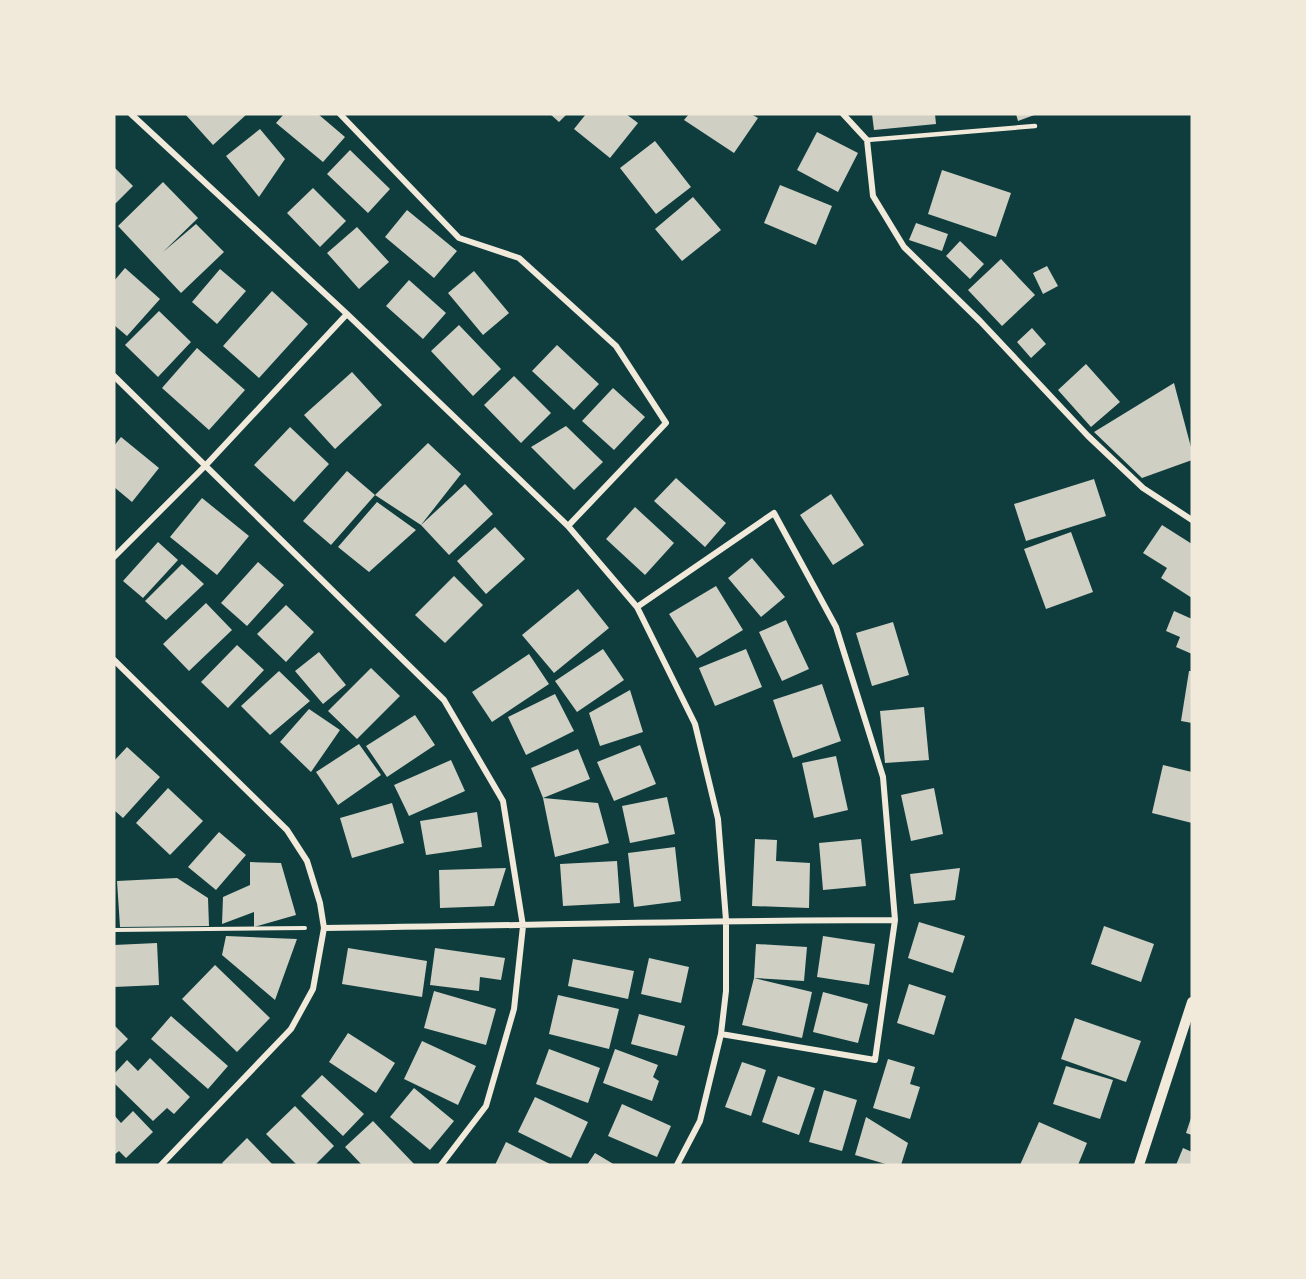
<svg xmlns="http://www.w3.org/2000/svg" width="1306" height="1279" font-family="Roboto,sans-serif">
<rect width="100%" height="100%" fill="#0f3d3e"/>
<path fill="#cfcfc3" d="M185,114H247L213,145Z
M284,114H318L345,137L323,162L276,123Z
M550,114H567L559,122Z
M586,114H626L638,123L610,158L574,129Z
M689,114H751L758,118L734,153L684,120Z
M872,114H935L936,124L874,130Z
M1016,114H1037L1018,121Z
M260,129L285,159L259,197L226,156Z
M817,132L858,153L838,192L797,170Z
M655,141L691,187L656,214L620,168Z
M350,150L390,189L368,213L327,174Z
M114,167L133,186L114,205Z
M942,170L1011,193L996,237L928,214Z
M163,182L198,218L163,252L196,224L224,252L181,293L118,226Z
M780,185L832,206L816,245L764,223Z
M313,188L346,221L320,247L287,213Z
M693,197L721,230L682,261L655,229Z
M407,210L457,251L434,278L385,237Z
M916,223L948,234L942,251L909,240Z
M357,227L389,262L359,289L327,253Z
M960,241L984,264L970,279L946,256Z
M1001,259L1035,295L1002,326L968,290Z
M1047,266L1058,286L1043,294L1033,273Z
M125,268L160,299L127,336L114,325V281Z
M220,269L246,291L217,324L192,302Z
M474,271L509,313L483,335L448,293Z
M409,280L446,313L423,339L386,306Z
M272,291L308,324L259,378L223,346Z
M159,311L191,342L158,377L125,345Z
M459,325L501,369L473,396L431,351Z
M1032,328L1046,344L1031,358L1017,342Z
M557,345L599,384L574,410L532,371Z
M197,348L245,390L209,430L162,388Z
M1086,364L1120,402L1091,427L1058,390Z
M352,372L382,405L335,449L304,415Z
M514,376L551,413L521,443L484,405Z
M1174,383L1192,451V460L1142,478L1094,432Z
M613,388L645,417L614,450L582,421Z
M566,426L603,462L574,490L531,447Z
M290,427L329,464L294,502L254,465Z
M121,437L159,468L132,502L114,487V446Z
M428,443L461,474L421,525L465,484L493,514L449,555L421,525L375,495Z
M347,471L375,495L331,545L303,521Z
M676,478L726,523L705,547L654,501Z
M1094,479L1106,516L1026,541L1014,504Z
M831,494L864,545L833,565L800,515Z
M202,498L249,536L217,575L170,537Z
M377,502L416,530L369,572L338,547Z
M635,507L674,543L645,575L606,539Z
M1162,525L1192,544V598L1161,578L1167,568L1143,553Z
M495,527L525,559L486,594L457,561Z
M1071,532L1093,592L1046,609L1024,549Z
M158,542L178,560L143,598L123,581Z
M752,558L785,597L761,617L728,578Z
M258,562L284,585L247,626L221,603Z
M182,564L204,584L166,620L145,601Z
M454,576L483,605L445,643L415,615Z
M716,586L743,630L697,658L669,614Z
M578,589L609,628L554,673L522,635Z
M206,603L232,630L189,671L163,644Z
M286,605L314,632L286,662L257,634Z
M1174,611L1192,619V654L1176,647L1180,637L1166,631Z
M786,620L809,669L782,681L759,632Z
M893,622L909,675L872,686L856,633Z
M237,645L264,670L228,708L201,682Z
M603,649L624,680L577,712L555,681Z
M746,649L762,687L715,706L699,668Z
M319,652L346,685L323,704L295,671Z
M529,654L549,684L492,722L472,692Z
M371,668L400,696L357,739L328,711Z
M279,671L310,701L270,735L241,706Z
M1189,671H1192V723L1181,721Z
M822,684L841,741L793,758L773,700Z
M630,690L643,732L600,746L589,713Z
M555,694L574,731L526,755L508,717Z
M924,707L929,760L885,763L880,711Z
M309,709L340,730L311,772L280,742Z
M415,715L435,745L387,777L366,746Z
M359,744L381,775L338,805L316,772Z
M640,745L656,784L614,801L597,762Z
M127,747L160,777L123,818L114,810V761Z
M578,749L590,779L543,798L531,768Z
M836,756L848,810L814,818L802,763Z
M451,760L465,791L409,816L394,785Z
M1163,765L1192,772V823L1152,813Z
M168,788L203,821L170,855L136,823Z
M934,788L943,834L911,841L901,795Z
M667,797L675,834L630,843L622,806Z
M543,798L598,803L609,843L555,857Z
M392,803L404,843L352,858L340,818Z
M477,812L482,847L426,855L420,821Z
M219,832L246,855L216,890L188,867Z
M755,839L777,840L776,861L810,863L809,908L752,906Z
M861,839L866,886L823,890L819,843Z
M675,847L681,901L634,907L628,853Z
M617,861L620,903L563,906L560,864Z
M250,862L281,863L296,915L254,927V912L222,924L223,897L250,885Z
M506,868L494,906L440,908L439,870Z
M960,868L955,900L914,904L910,874Z
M177,878L208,898L209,926L120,927L117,881Z
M919,922L965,936L953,973L908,958Z
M1104,926L1154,944L1141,982L1091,964Z
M226,936L297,939L275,1000L222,955Z
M823,936L875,944L869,985L817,977Z
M157,943L159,985L114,987V945Z
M756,944L807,947L804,981L754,978Z
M348,948L427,961L422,997L342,984Z
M435,948L505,958L501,980L480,977L479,991L430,985Z
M649,958L689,967L681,1003L641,994Z
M573,959L634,971L628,999L568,986Z
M215,965L270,1018L237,1052L182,999Z
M754,978L812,992L802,1038L742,1025Z
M909,984L946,996L934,1035L897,1023Z
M434,991L496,1009L486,1045L424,1028Z
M823,992L868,1004L858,1043L813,1032Z
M558,995L619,1009L609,1049L549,1034Z
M639,1014L685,1026L677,1056L631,1044Z
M171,1016L228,1066L208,1089L151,1039Z
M1075,1018L1141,1041L1126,1082L1061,1059Z
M114,1025L128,1039L114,1053Z
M348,1033L395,1063L376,1093L329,1062Z
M422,1041L476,1066L458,1105L404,1079Z
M549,1049L600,1068L588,1103L536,1084Z
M615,1049L658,1065L653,1077L659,1081L652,1101L603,1083Z
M150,1058L190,1097L174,1114L167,1108L153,1121L114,1083V1074L127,1060L138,1071Z
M888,1059L915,1067L910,1084L920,1087L910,1119L873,1108Z
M742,1062L766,1070L751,1116L725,1107Z
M1066,1066L1113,1080L1100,1119L1053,1104Z
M322,1075L364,1114L343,1136L301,1096Z
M778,1076L815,1088L799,1135L762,1122Z
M414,1088L454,1121L430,1150L390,1117Z
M824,1090L857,1100L842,1151L809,1142Z
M535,1097L588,1122L571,1158L518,1132Z
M622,1104L671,1126L657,1157L608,1136Z
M295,1106L334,1146L315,1165H297L266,1134Z
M133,1111L153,1132L126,1158L119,1151L114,1155V1115L121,1123Z
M1192,1115V1135L1186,1133Z
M866,1117L908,1143L901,1165H889L855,1155Z
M373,1121L415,1165H362L345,1147Z
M1039,1122L1087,1143L1078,1165H1020Z
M247,1138L273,1165H224L222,1163Z
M506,1142L552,1165H495Z
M1183,1148L1192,1152V1165H1176Z
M595,1153L615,1165H587Z"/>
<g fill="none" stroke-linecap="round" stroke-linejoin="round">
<path stroke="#f1e9da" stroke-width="4" d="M114,930L305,928"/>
<path stroke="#f1e9da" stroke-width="4.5" d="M867,140L1035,126"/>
<path stroke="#f1e9da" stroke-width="6" d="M131,114L347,314L568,526L637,607L695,724L718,819L726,920V991L721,1034L700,1121L677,1165
M340,114L459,238L519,258L616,346L666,423L568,526
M843,114L867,140L873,196L904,247L980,321L1088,436L1143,488L1192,520
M114,376L444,700L503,801L523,926L514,1009L486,1106L441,1165
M114,557L206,465L347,314
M637,607L774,513L836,627L883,777L895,920L875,1060L721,1034
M114,660L287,830L307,861L320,903L324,928L313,989L291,1029L161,1165
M324,928C514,926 704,920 895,920"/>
<path stroke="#f1e9da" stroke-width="10" d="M1139,1165L1192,1002"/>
</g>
<rect width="1306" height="1279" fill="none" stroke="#f1e9da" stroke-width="231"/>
</svg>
